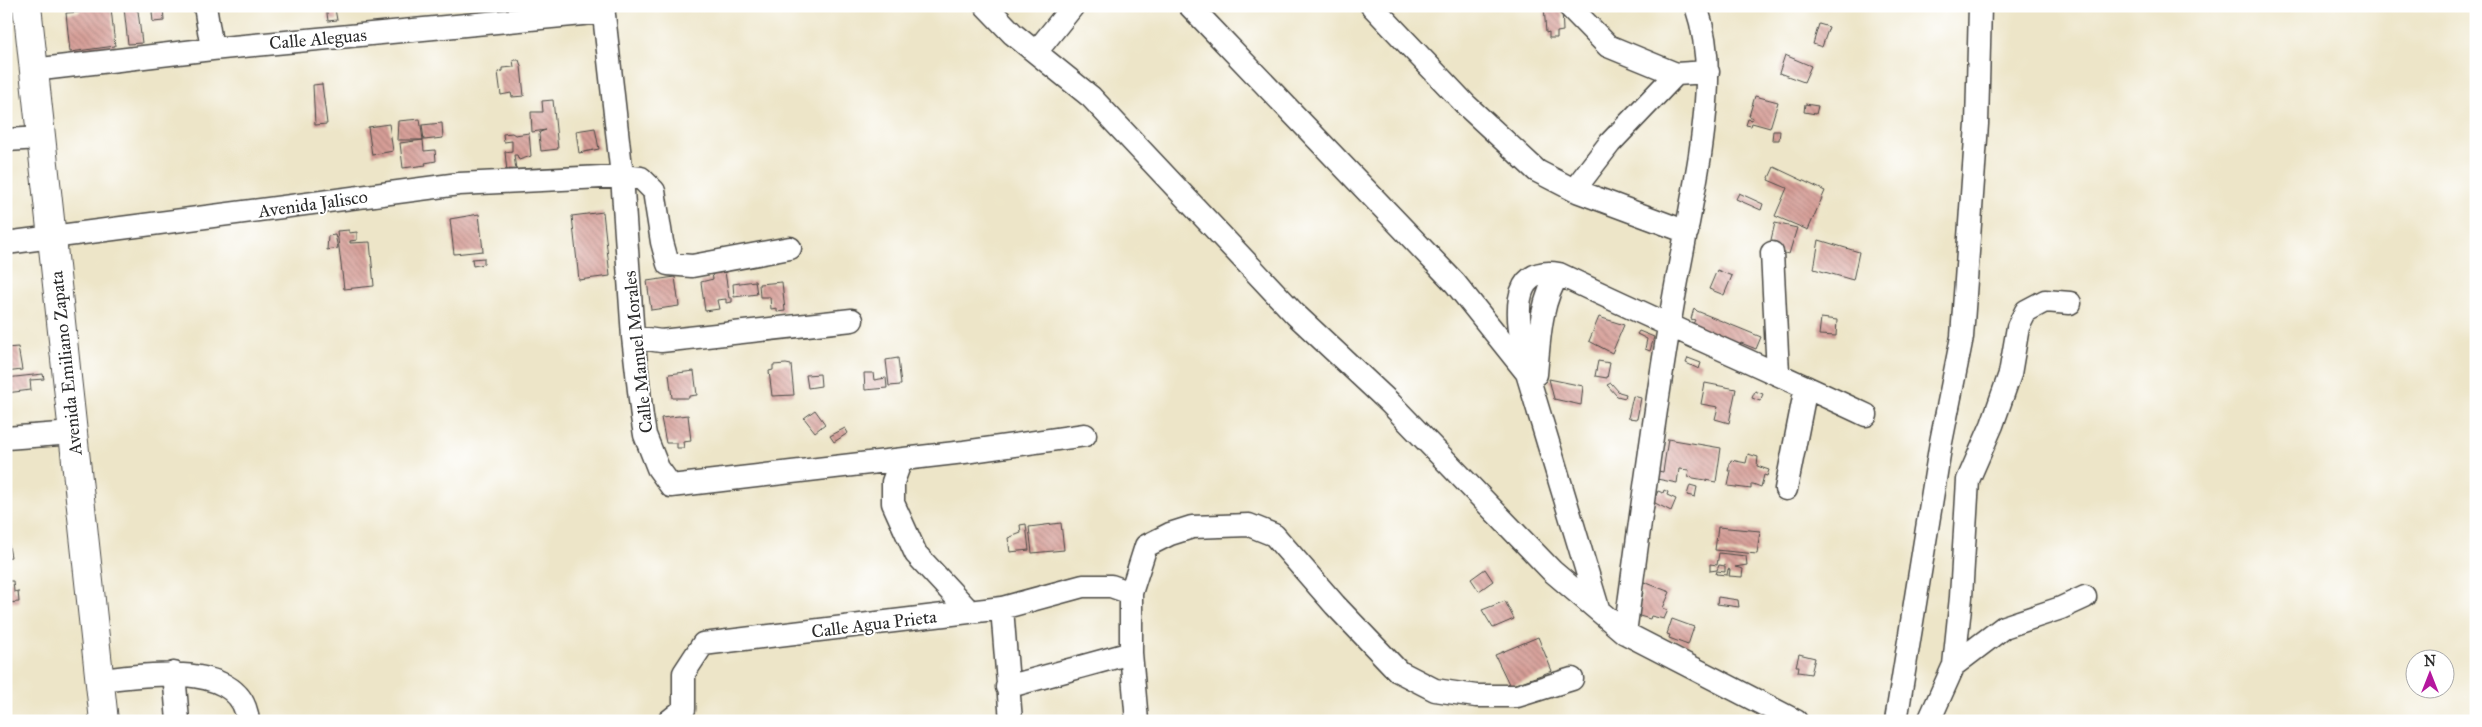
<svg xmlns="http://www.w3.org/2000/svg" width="2482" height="727" font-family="'IM FELL Great Primer',serif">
<defs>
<pattern id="building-back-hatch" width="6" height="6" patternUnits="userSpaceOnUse" patternTransform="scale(1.25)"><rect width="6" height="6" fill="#d69e97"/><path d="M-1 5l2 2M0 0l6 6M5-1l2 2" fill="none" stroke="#ae817b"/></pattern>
</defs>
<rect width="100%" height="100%" fill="#fff"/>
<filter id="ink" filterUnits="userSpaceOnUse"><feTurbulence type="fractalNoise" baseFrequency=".02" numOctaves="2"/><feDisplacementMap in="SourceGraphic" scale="10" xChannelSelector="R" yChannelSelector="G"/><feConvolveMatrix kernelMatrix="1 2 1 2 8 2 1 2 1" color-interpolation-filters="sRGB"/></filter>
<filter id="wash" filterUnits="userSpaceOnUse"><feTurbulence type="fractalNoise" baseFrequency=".0096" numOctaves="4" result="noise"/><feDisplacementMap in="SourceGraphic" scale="20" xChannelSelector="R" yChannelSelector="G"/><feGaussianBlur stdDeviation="1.12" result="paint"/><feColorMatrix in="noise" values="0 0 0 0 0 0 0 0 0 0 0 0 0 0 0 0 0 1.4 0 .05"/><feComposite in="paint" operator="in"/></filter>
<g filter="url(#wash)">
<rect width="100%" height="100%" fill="#ede5c8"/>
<g id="blocks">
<path fill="url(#building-back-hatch)" d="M79,6H133V9L138,11L142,43L128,44L124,8H111L115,46L70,52L66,13L80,12Z
M156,6H163L164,21L153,22L152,12L156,11Z
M326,6H339V9H335L337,20L328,21Z
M1544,6L1562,9L1563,31L1557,32V38H1549V32L1546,33Z
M1819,24L1829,27L1822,47L1813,44Z
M1785,55L1811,66L1804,82L1779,73Z
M513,60H519L521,66L524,96L512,97L511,93L501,95L498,72L502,71V68L514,67Z
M322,84L327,124L315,125L313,85Z
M1755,96L1778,102L1770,128L1752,123L1751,126L1746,125L1748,119L1752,120L1753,118L1749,116Z
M553,100L558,149L541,151L539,135L540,132L546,130L532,132L531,112H543L542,101Z
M1805,104L1818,106L1816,114L1804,112Z
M420,119L423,140H397L398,121Z
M442,123L443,138L424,140L422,125Z
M389,124L393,151L372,155L368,127Z
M595,128L599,149L579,153L576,131Z
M1773,131H1780L1779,140H1772Z
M512,133L515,135L529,133L531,156L519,160L517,155H514L516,170L507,172L505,152L512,151V141L504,142L503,134Z
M423,140L424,151L435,150L436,161L425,163L426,165L403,168L400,143Z
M1774,167L1825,191L1808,230L1775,216L1787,188L1768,180Z
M1739,193L1763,204L1761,210L1736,199Z
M603,212L610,276L579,280L572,216Z
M479,214L483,251L454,254L450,219Z
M1775,223L1797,228L1789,254L1780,252L1770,244Z
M349,230V233L357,232V240L350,241V243L370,242L374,286L344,289L337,231Z
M335,235L338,248L327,250L328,236Z
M1819,240L1859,252L1853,280L1814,269Z
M484,258V264L473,266L472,259Z
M1717,270L1732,276L1724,295L1709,289Z
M725,272L729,298H732V302L726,303V299L717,300L719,309L705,311L701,282L713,279L712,274Z
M675,277L679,306L651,310L647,281Z
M755,281L757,294L734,297L733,284Z
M782,282L785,311L777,312V308L771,309L770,297H760L759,284Z
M1694,308L1697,311L1761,337L1756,349L1741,343L1738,348L1692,326L1695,320L1691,319Z
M1599,317L1624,325L1612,353L1589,341Z
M1821,318L1837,320L1836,336L1819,335Z
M1639,331L1654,337L1650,351L1645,349L1647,339L1637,334Z
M18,347L22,370L6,372V348Z
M898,358L901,385L889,386L886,360Z
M1688,358L1701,363L1699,369L1686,363Z
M1598,361L1610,363L1607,378L1595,376Z
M786,364L791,365L794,395L772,396L769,371L773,370V365Z
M694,371L697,395L689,396V398H672L669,374Z
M864,373H873L874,380L886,378L887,388L865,390Z
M43,374L44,379L30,380L31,390L6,393V378Z
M820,374L821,386L808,388L806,375Z
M1549,379L1583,386L1581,405L1554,399Z
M1611,383L1619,392L1626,394L1625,398L1617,396L1607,385Z
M1705,383L1736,389L1729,423L1715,419L1718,407L1701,404Z
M1755,391L1763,394L1760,401L1752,398Z
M1633,396L1641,398L1637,419L1628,418Z
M815,410L825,424L815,432L804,418Z
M688,415L691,441L683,442L684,448H677V443H666L661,418Z
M845,428L848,433L834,442L830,436Z
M1668,439L1721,448L1716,482L1688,477L1689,470L1679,469L1677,483L1657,479L1658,471L1663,472Z
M1748,454L1758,457L1757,466L1769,470L1767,476L1764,475L1761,487L1753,484H1751V489L1728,486L1731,471H1728L1731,460L1746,463Z
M1690,485L1697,487L1695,497L1687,495Z
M1664,490L1668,492L1667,495L1676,499L1671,511L1653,502L1658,491L1663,493Z
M1061,523L1064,550L1032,553L1029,527Z
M1026,524L1029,550L1010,552L1008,538L1021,533L1020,525Z
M1718,527L1760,531L1757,554L1715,550Z
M6,531L11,557L6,558Z
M1719,553L1746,556L1747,565L1735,567L1743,569L1742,577L1729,576L1730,570L1728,569L1727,575L1716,574L1717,571L1725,572V566L1719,565L1717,570L1710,571V564L1717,565Z
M1485,569L1493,581L1479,591L1471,579Z
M6,581H13L14,592L18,591L19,602L6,603Z
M1644,582L1670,592L1663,608L1668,610L1664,619L1651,616L1650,619L1636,615L1643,593L1639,592Z
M1718,597L1738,600L1739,607L1717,604Z
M1505,601L1514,619L1493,628L1482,610Z
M1672,619L1694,627L1688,645L1669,638L1670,635L1667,634Z
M1538,637L1552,671L1510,686L1495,655Z
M1799,654L1815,658L1811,674L1798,672L1799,666H1796Z"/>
</g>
</g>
<g filter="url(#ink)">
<use href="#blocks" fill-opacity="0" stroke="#484743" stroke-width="1"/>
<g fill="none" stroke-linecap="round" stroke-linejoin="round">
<defs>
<path id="minor" d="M205,6L212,49
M603,6L622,176L633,337L642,417L645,435L658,468L671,486L964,452L1085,435
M986,6L1013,34L1091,97L1295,314L1389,402L1552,571L1625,633L1796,721
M1190,6L1455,283L1527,373L1598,608
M1372,6L1467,106L1537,171L1574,190L1687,232
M1569,6L1608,46L1676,74L1708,72
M1036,52L1073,6
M33,70L212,49L604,12
M6,140L41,138
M1574,190L1610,143L1676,74
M6,243L459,184L622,176L641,178L654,191L662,242L668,264L692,266L790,248
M1772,253L1778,373
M633,337L661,341L852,320
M1527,372C1522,339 1500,264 1559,274C1661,323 1764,367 1866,415
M1536,374C1539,342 1540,300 1559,274
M6,438L73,433
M901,460L893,482V503L916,554L969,611
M1786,489L1806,387
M1002,608L1011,721
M1625,633C1639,531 1652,428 1669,327C1678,269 1691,213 1700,155C1707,105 1713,55 1696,6
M1954,665L1961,597L1968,480L1992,425L2010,374L2018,327L2026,311L2045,301L2070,303
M174,673L178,721
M100,680C141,676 242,658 248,721
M1007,687L1131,653
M669,721L684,709V673L703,644L1002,608L1083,586H1111L1131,593
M1137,721L1131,653V593L1146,546L1170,534L1192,527L1249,525L1274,535L1335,605L1398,671L1435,690L1476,696H1517L1572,679
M1896,721L1941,442L1962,337L1977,124L1980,6
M1929,721L1954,665L2004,627L2061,608L2085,597"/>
<path id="major" d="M27,6L104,721"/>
</defs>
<use href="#minor" stroke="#484743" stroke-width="25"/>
<use href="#major" stroke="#484743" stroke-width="30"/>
<use href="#minor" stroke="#fff" stroke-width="22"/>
<use href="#major" stroke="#fff" stroke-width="28"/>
</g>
</g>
<g text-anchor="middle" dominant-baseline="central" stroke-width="4" stroke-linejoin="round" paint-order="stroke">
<g font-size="18" fill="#2b2b2b" stroke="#fff">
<text transform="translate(318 39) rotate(-5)">Calle Aleguas</text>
<text transform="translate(313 204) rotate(-8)">Avenida Jalisco</text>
<text transform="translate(638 352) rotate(-96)">Calle Manuel Morales</text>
<text transform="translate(66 363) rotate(-96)">Avenida Emiliano Zapata</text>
<text transform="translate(874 624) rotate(-7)">Calle Agua Prieta</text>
</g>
</g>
<rect width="2482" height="727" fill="none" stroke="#fff" stroke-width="25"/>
<g transform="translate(2430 674)"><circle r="24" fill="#ffffff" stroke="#aaaaaa"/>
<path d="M0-4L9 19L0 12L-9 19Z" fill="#b5179e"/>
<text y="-8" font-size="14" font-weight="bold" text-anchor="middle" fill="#2b2b2b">N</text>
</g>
</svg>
